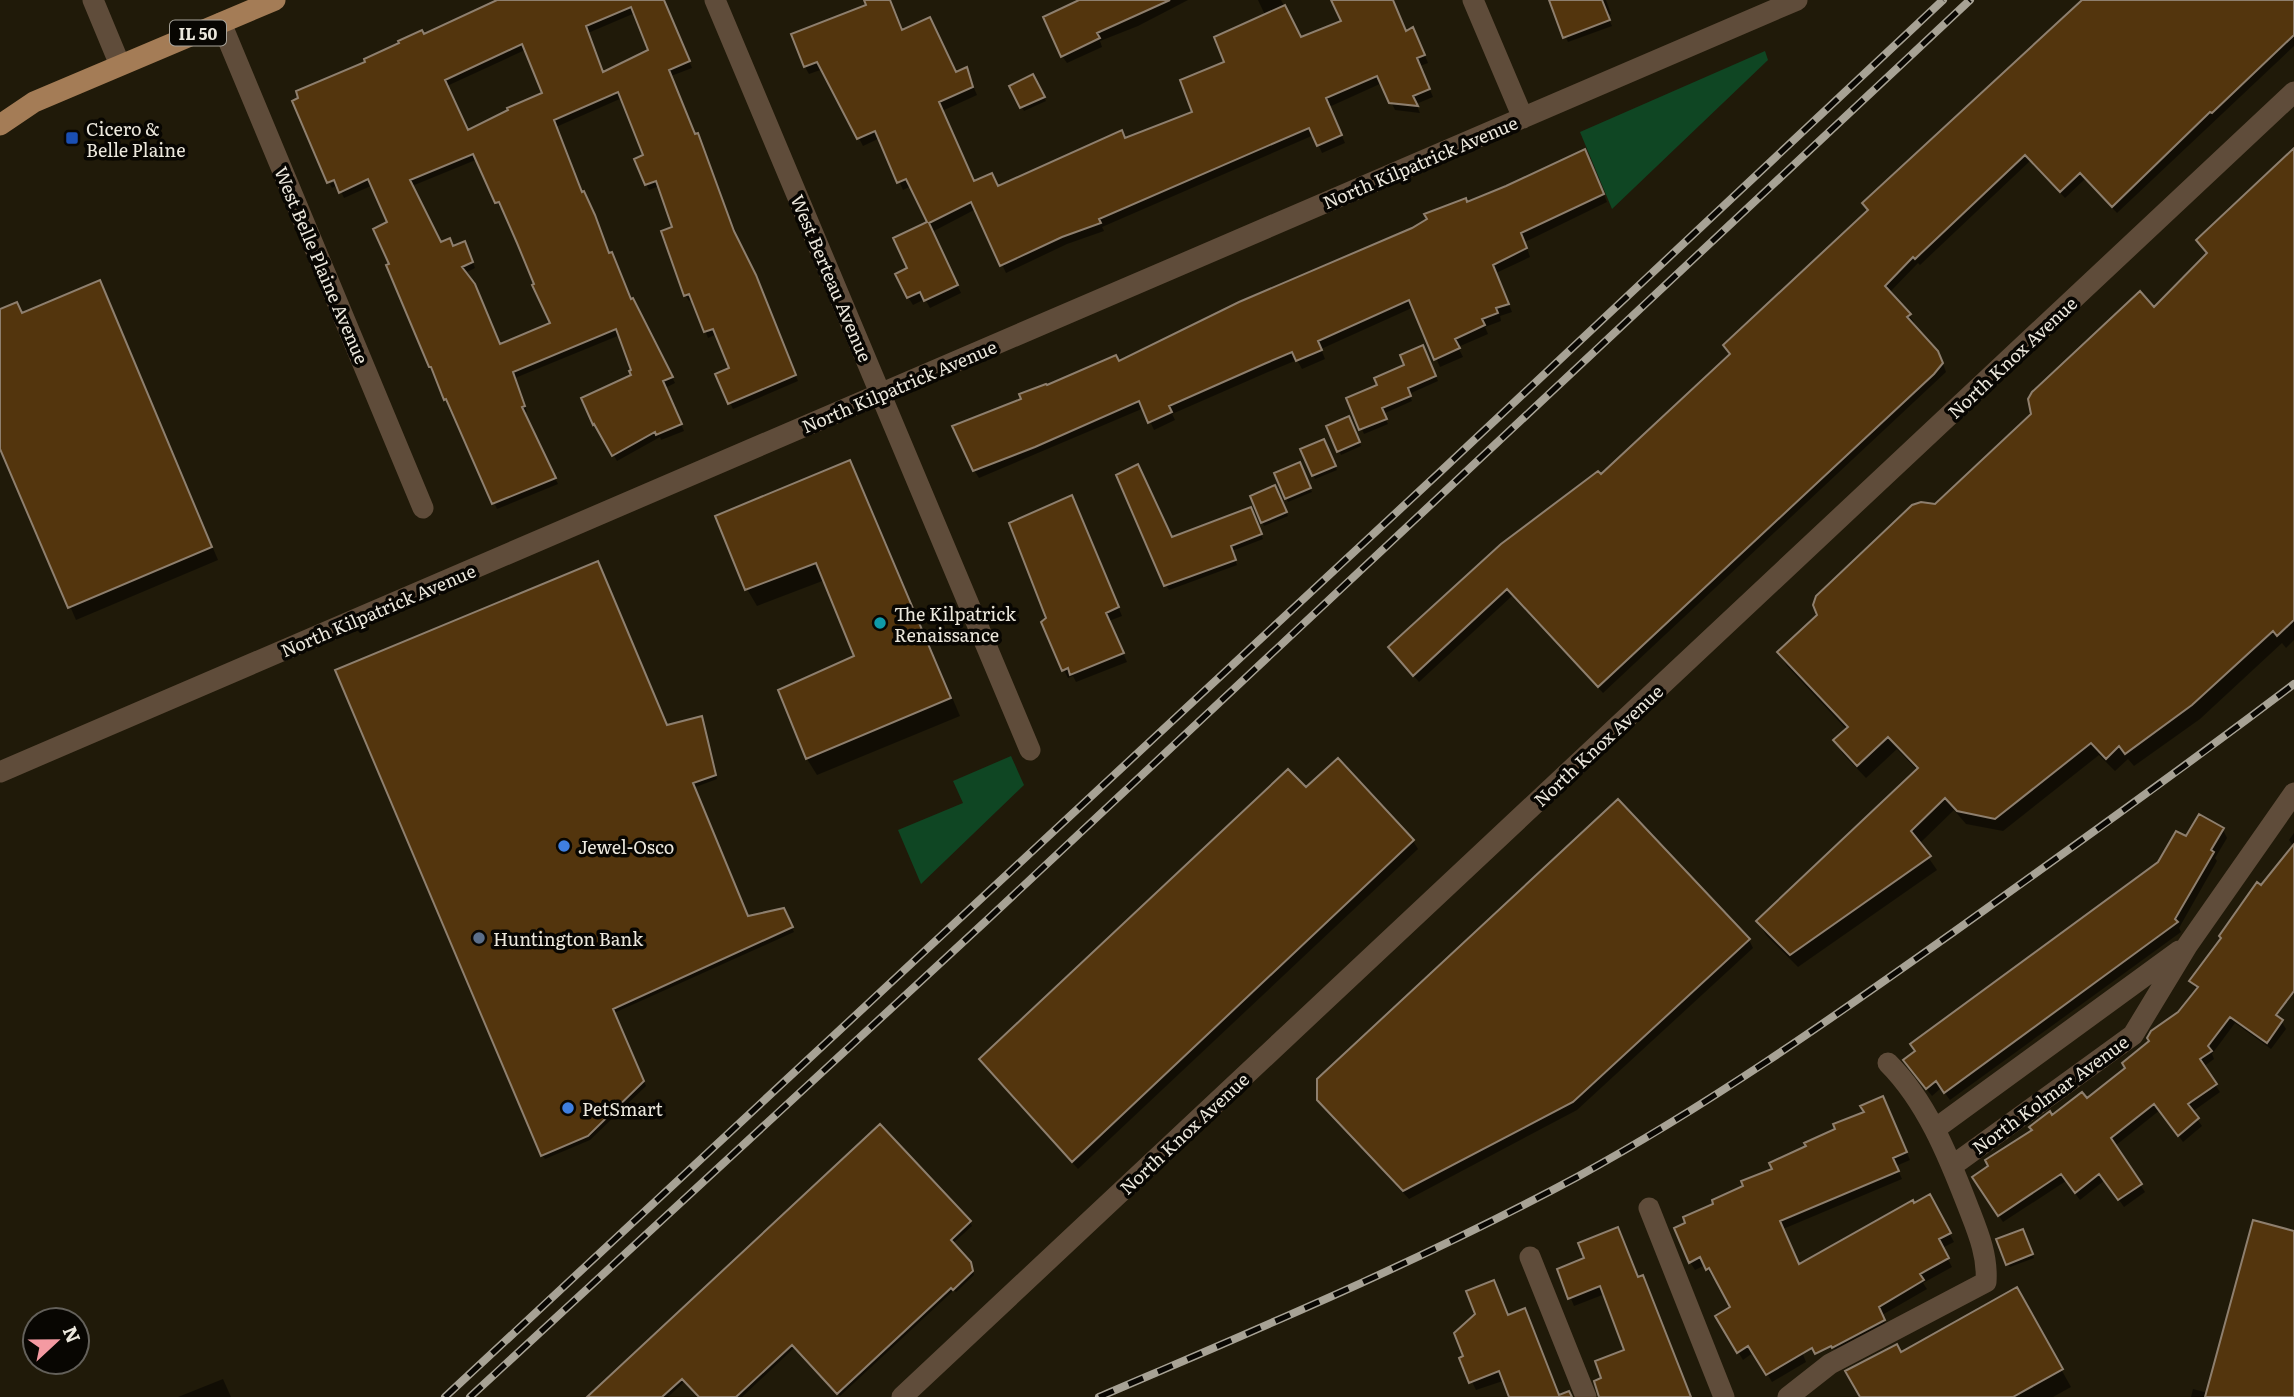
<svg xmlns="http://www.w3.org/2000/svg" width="2294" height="1397" font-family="Literata,serif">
<rect width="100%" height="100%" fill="#201a09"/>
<path fill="#0f4623" d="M1765,51L1768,60L1612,209L1580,132Z
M1011,756L1024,785L921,884L898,830L963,803L953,781Z"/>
<path fill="#0007" fill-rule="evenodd" d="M506,0H663L692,68L671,76L798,381L733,409L717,375L731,369L717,334L708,338L693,299L689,301L685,295L674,228L659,186L649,190L646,184V156L622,98L556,127L582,194L610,255L675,383L665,388L684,431L661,440L660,437L617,461L599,429L634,376L620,335L515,378L527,412L524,413L558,484L497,509L451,405L446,399L431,367L375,230L390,223L373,185L344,198L338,185L332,188L330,184L342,178L424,36ZM635,13L650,51L604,74L588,33ZM525,50L544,94L468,132L447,86ZM478,159L497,202L500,208L503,207L552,324L500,346L465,273L475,268L467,249L440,244L412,186Z
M866,0H890L902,32L956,74L966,70L977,95L942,111L974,183L998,187L1195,113L1227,63L1266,17L1258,0H1281L1301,39L1343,21L1333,0H1392L1406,32L1417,37L1428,63L1420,66L1433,97L1416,104L1420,113L1395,110L1382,83L1329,107L1345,143L1322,153L1314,135L1102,227L1104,231L1067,244L1006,273L976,209L932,232L961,293L930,308L925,299L913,305L908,297L909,269L929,223L911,186L903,190L880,138L863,146L823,69L809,74L805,67L868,6Z
M1089,0H1188L1138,26L1100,41L1102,47L1067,63L1062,56Z
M1549,0H1606L1611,14L1607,15L1612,26L1568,42Z
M2085,0H2294V46L2117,213L2085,179L2065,198L2030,161L1920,265L1918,263L1889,293L1909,315L1914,322L1911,325L1942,361L1946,372L1603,693L1512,596L1419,682L1390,648L1601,477L1731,355L1869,212Z
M1033,76L1046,101L1024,111L1011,87Z
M2294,151V640L2286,648L2282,643L2200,719L2134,766L2128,759L2115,771L2099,755L2003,831L1966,824L1954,810L1919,844L1937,870L1798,967L1766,935L1758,922L1918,771L1897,749L1866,778L1843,754L1835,741L1847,730L1787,666L1779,653L1936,506L2154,309L2207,256L2198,240Z
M1589,159L1607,202L1525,242L1530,257L1496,273L1512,312L1500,316L1501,321L1485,327L1488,334L1458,347L1463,357L1440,367L1414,307L1321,349L1325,359L1302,369L1297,360L1268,372L1172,414L1175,420L1154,430L1144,408L979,478L974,470L1119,363L1467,204Z
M106,295L218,560L76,620L0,444V311L22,315Z
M1425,352L1438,381L1409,394L1412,401L1383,414L1388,424L1364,434L1348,399L1379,386Z
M1350,421L1361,446L1341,455L1328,427Z
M1325,444L1337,470L1315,479L1302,450Z
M849,462L859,479L960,716L817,775L807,759L857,657L825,580L757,606L747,589Z
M1301,468L1312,492L1288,502L1276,474Z
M1277,490L1288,516L1264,526L1252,497Z
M1076,506L1122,616L1109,621L1127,662L1076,682L1073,676L1068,678L1064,670L1049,619Z
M1253,514L1263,539L1232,551L1237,565L1169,590L1166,585L1172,539Z
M701,718L717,779L693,788L748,918L786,914L794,932L614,1013L646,1086L590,1140L545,1159L542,1155L667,727Z
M1306,789L1413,841L1418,849L1078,1169L986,1068L981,1060Z
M1618,802L1749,940L1753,948L1577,1110L1409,1199L1324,1109L1319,1100Z
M2223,830L2227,838L2215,858L2217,861L2179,928L2181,932L1950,1100L1941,1088L1932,1096L1910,1068L2187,839Z
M2294,833V994L2225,981L2281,1021L2286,1029L2271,1049L2235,1023L2212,1054L2214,1059L2203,1067L2220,1092L2192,1112L2202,1126L2183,1142L2160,1110L2115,1146L2145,1192L2124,1207L2105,1180L2080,1200L2066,1181L2003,1222L1978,1185L2052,1117L2087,1101L2127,1068L2180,1014L2197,990L2191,981L2261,887L2294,847L2289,840Z
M1887,1106L1910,1160L1896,1166L1902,1179L1783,1229L1799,1266L1929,1196L1954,1242L1942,1248L1952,1267L1923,1283L1927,1289L1882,1315L1888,1329L1838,1355L1821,1325L1796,1337L1806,1362L1772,1382L1754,1352L1743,1360L1717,1317L1732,1308L1715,1276L1712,1277L1705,1265L1695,1270L1690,1262L1716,1205Z
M880,1127L970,1222L972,1226L952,1244L972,1267L974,1275L956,1292L954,1290L840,1396L795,1347L742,1397H699L685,1381L668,1397H596Z
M2294,1233V1397H2191L2193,1389L2208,1393Z
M2024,1234L2034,1258L2010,1267L2008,1264Z
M1559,1270L1638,1279L1647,1285L1691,1397H1644L1605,1294L1574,1306Z
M1494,1282L1509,1316L1529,1318L1560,1397H1567H1540L1530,1372L1476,1390L1461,1359L1466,1357L1477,1314Z
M2016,1289L2071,1387L2053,1397H1862L1901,1354Z
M223,1379L231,1397H178Z"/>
<path fill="#53350d" stroke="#8e7f6e" stroke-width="2" fill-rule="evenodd" d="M497,0H664L690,61L669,70L695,134L698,133L734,231L756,275L796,375L728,404L715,374L729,368L713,329L704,332L689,294L684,296L661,231L672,227L656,181L645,185L634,159L643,155L618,92L554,120L582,192L584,191L595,215L609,253L612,252L631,299L633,298L673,377L663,381L682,424L656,435L655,432L612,456L594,424L593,425L581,398L631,375L629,371L631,370L616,329L513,372L525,406L522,407L556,478L492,504L446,399L444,400L431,367H429L386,265L389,264L373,229L387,222L368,179L339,193L334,180L327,183L292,101L298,98L296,91L365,62L364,59L399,43L398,41L422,30L424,34ZM631,7L648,50L603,72L586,26ZM522,44L542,93L507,108L508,110L468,130L445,80ZM473,154L495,203L499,202L517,243L534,284L532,285L550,323L500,344L475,284L462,267L473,262L465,241L453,246L450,238L441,242L410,180Z
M864,0H890L902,30L930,17L956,72L967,67L973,87L939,102L974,181L992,173L998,186L1122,130L1125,138L1192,112L1180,80L1224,62L1214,37L1285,5L1301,37L1341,21L1331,0H1393L1406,31L1413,27L1425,55L1417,58L1430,89L1413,96L1418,106L1389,103L1377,76L1326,98L1342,135L1317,146L1309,128L1099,219L1101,223L1062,237L1000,266L971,202L929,223L958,285L924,301L920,292L907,298L895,274L907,268L893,238L927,222L906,179L897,183L875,131L857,139L817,62L804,67L791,34L866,5Z
M1079,0H1170L1097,33L1100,38L1061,57L1043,17Z
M1549,0H1602L1610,20L1563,38Z
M2082,0H2294V35L2212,113L2210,112L2112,207L2080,173L2060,192L2025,155L1915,259L1913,257L1885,286L1911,314L1907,317L1938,351L1943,363L1934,374L1598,687L1507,589L1413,676L1388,647L1501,544L1598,471L1601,474L1730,354L1723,345L1868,210L1862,203Z
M1033,74L1045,97L1020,108L1009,86Z
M2294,148V620L2277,636L2273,631L2192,705L2125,754L2119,746L2106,759L2091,743L1995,819L1957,811L1945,798L1911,831L1931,856L1790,955L1756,921L1918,768L1888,737L1857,766L1833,740L1848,727L1777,652L1817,615L1813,605L1816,596L1912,505L1921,502L1935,504L2031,414L2028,399L2032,392L2140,291L2154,307L2207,253L2196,240Z
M1585,149L1604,194L1521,233L1527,248L1493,265L1509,304L1496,308L1498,313L1482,319L1485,325L1455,339L1460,348L1434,360L1409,300L1318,341L1322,350L1296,361L1292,352L1264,364L1169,406L1172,412L1148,423L1139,401L1035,447L973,471L952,426L1021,399L1019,394L1046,384L1047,385L1116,355L1119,361L1239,302L1412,228L1427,219L1424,214L1466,198L1467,202L1506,186Z
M100,280L212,547L68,608L0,449V309L17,302L22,313Z
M1423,345L1436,376L1408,388L1411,396L1382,408L1387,419L1359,430L1346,398L1377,385L1374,378L1404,365L1400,355Z
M1349,416L1360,442L1337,452L1326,426Z
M1324,439L1336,466L1312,476L1300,449Z
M850,460L951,698L806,759L778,690L854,656L816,563L745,590L715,516Z
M1300,462L1311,488L1285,499L1274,473Z
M1138,464L1172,537L1251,507L1262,534L1231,546L1236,560L1164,586L1116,475Z
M1275,485L1287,512L1261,523L1250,496Z
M1072,495L1119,607L1106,613L1124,653L1070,675L1068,668L1062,671L1041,622L1046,618L1009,523Z
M598,561L667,725L702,716L716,775L693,783L748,916L784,908L793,927L613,1009L644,1081L588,1136L541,1156L335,670Z
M1338,758L1414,840L1072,1162L979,1059L1288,769L1306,787Z
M1618,799L1750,939L1573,1102L1403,1191L1317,1100V1079Z
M2199,814L2224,828L2211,850L2214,852L2175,919L2178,922L1944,1093L1936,1081L1926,1089L1903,1060L1915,1051L1910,1044L2158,862L2176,831L2186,836Z
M2294,844V991L2276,1015L2283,1020L2267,1043L2230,1017L2208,1046L2212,1051L2200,1059L2217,1084L2188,1104L2199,1118L2178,1136L2154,1104L2111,1138L2142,1184L2118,1200L2099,1174L2075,1193L2061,1174L1998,1216L1972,1177L1988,1166L1985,1160L2032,1130L2029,1127L2050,1111L2052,1115L2082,1092L2087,1098L2125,1068L2122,1063L2149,1041L2147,1038L2151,1031L2178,1012L2198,987L2189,981L2221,938L2219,936L2257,882L2261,885Z
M1883,1096L1907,1152L1893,1158L1899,1171L1780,1221L1799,1264L1913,1200L1914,1203L1930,1194L1951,1233L1939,1239L1949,1258L1920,1274L1924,1280L1879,1307L1885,1320L1832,1348L1831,1346L1815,1354L1812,1348L1766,1375L1748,1346L1737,1353L1715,1316L1730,1307L1709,1268L1706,1270L1700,1257L1689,1263L1674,1228L1685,1223L1683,1217L1713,1204L1712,1200L1743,1186L1741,1181L1772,1169L1769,1163L1806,1146L1804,1143L1835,1129L1833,1124L1864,1112L1860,1106Z
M880,1124L971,1221L951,1240L971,1262L973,1271L953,1290L951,1288L837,1394L792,1345L736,1397H699L682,1379L662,1397H587Z
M2253,1220L2294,1231V1397H2205Z
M1618,1227L1638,1277L1643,1275L1691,1397H1599L1594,1381L1601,1378L1595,1361L1624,1350L1600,1286L1568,1299L1557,1269L1584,1258L1578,1243Z
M2023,1229L2033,1254L2006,1265L1996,1239Z
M1494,1280L1508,1315L1525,1308L1559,1395L1569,1391L1572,1397H1509L1499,1371L1469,1383L1459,1358L1463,1356L1454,1333L1475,1314L1466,1291Z
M2017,1287L2063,1369L2013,1397H1860L1845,1371L1897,1344L1901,1352Z"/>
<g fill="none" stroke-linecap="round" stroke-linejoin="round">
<path stroke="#5f4c3a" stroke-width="21" d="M93,0L120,65
M715,0L1030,750
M1473,0L1523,118
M221,23L423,508
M0,772L1797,0
M1935,1129L2179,951
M1952,1166L2133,1035L2187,946L2294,793
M1649,1208L1724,1397
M1530,1257L1586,1397
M902,1397L2294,92
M1788,1397L1830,1364L1986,1282C1988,1254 1977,1230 1967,1204C1948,1155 1926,1101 1888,1063"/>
<path stroke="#a47c56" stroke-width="21" d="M0,125L34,102L275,0"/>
<defs>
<path id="rail" d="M445,1397L1440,472L1943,0
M470,1397L987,920L1970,0
M1099,1397C1260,1328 1423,1260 1577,1177C1707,1106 1828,1021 1948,936C2064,853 2181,770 2294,684"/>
</defs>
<use href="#rail" stroke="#a7a295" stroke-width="8"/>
<use href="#rail" stroke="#080602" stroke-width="5" stroke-dasharray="16" stroke-linecap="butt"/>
</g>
<rect fill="#1a4fb4" stroke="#080602" stroke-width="2.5" x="65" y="131" width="14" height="14" rx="3.5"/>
<circle fill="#0f9aa8" stroke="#080602" stroke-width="2.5" cx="880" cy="623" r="7"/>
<g fill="#3f7fe0" stroke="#080602" stroke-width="2.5">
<circle cx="564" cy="846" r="7"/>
<circle cx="568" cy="1108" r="7"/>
</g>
<circle fill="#5c6f8a" stroke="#080602" stroke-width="2.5" cx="479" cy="938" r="7"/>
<g text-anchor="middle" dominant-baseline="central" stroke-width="7" stroke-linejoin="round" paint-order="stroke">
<rect fill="#080602" stroke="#a8a49b" stroke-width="2" x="170" y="20.5" width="56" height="25" rx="5"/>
<g font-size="16" font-weight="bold" fill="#ece8dd">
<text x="198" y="33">IL 50</text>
</g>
<g font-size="18" fill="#ece8dd" stroke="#080602" text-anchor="start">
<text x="86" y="128">Cicero &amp;<tspan x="86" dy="21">Belle Plaine</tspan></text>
<text x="894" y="613">The Kilpatrick<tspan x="894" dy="21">Renaissance</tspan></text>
<text x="578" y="846">Jewel-Osco</text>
<text x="493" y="938">Huntington Bank</text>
<text x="582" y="1108">PetSmart</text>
</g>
<g font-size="18" fill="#ece8dd" stroke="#080602">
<text transform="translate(1420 162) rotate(-23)">North Kilpatrick Avenue</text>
<text transform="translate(322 265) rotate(67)">West Belle Plaine Avenue</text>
<text transform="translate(832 278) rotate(67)">West Berteau Avenue</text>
<text transform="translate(2012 357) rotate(-43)">North Knox Avenue</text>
<text transform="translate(899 386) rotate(-23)">North Kilpatrick Avenue</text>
<text transform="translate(378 610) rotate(-23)">North Kilpatrick Avenue</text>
<text transform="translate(1598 745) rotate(-43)">North Knox Avenue</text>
<text transform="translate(2050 1094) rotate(-36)">North Kolmar Avenue</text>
<text transform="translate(1184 1133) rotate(-43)">North Knox Avenue</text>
</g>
</g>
<g transform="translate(56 1341) rotate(68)"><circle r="33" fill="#080602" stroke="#63605a" stroke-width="2"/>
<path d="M0-5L12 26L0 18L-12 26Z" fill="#f49aa2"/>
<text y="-10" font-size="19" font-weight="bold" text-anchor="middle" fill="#ece8dd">N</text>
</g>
</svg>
